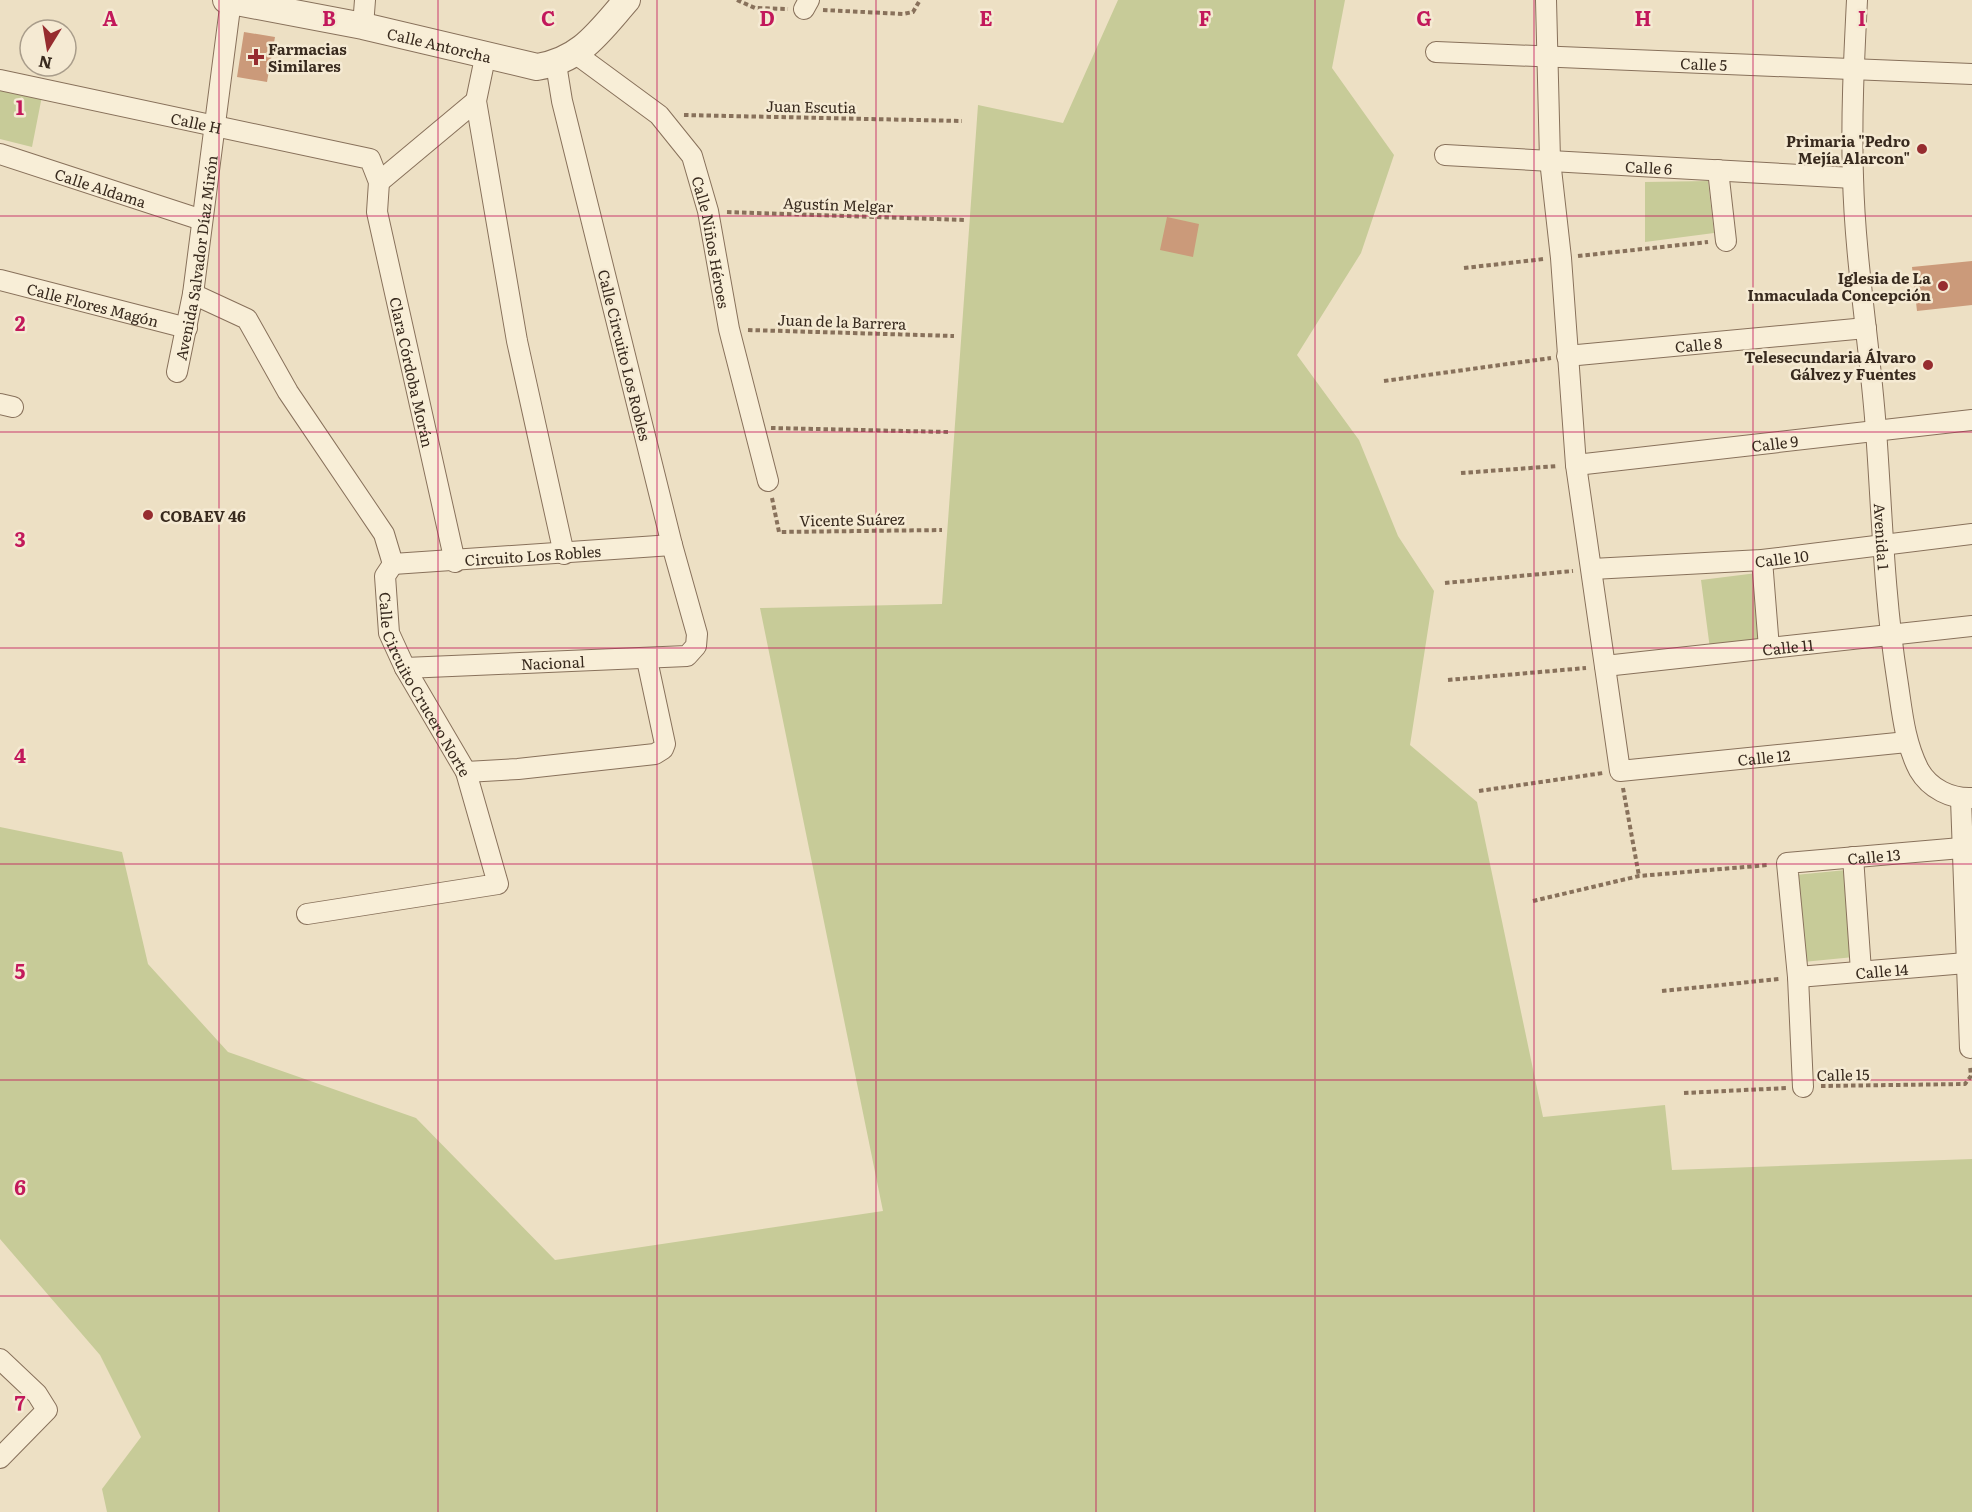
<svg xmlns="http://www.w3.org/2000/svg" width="1972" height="1512" font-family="Literata,serif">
<rect width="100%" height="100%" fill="#ede0c4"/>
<path fill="#c7cb98" d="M1118,0H1345L1332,68L1394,155L1361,253L1297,355L1359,440L1398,536L1434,591L1410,745L1477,802L1543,1117L1665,1105L1672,1170L1972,1159V1512H107L102,1489L141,1437L100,1355L0,1239V827L122,852L148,964L228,1052L416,1118L555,1260L883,1211L760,608L942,604L978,105L1063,123Z
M0,83L43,91L32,147L0,139Z
M1708,181L1714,233L1645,242V182Z
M1757,573L1766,642L1710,649L1701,580Z
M1846,870L1854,957L1803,962L1795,875Z"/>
<path fill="#cb9a7a" d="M244,32L275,37L267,82L237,77Z
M1167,217L1199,224L1193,257L1160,250Z
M1972,261V305L1917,311L1912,267Z"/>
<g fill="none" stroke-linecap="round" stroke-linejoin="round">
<defs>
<g id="minor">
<path id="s1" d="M1546,0L1550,160L1561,258L1576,465L1620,771L1907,742"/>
<path id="s2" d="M1857,0C1854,59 1851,118 1853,177C1855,261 1870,346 1876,430C1882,513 1884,595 1897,678C1902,710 1904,741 1919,770C1930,789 1951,799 1972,798"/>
<path d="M804,9L809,0"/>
<path d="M363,26L365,0"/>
<path id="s3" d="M1436,52L1972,74"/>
<path d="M486,53L476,101L517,341L564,554"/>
<path id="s4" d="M576,54L659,115L692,156L708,211L729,329L768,481"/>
<path id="s5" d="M0,80L370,159L379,182L377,212L455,562"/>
<path id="s6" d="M0,154L202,220"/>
<path id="s7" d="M1445,155L1853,178"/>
<path d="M1718,170L1726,241"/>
<path d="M379,182L476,101"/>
<path id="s8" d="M0,280L187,328"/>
<path id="s9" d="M193,294L247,319L288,392L384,534L393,564L385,576L389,633L405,668L466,772L498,884L307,914"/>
<path id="s10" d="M1567,356L1866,328"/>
<path id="s11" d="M177,372L193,294L231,0"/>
<path d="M0,404L13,407"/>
<path id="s12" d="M1576,465L1972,420"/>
<path d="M1762,560L1769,648"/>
<path id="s13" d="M393,564L672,545"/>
<path id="s14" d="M1592,569L1762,560L1972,534"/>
<path id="s15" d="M1605,666L1972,626"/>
<path id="s16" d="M405,668L687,656L696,646L697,634L672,545L562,101L556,64"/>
<path d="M466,772L518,769L655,754L663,749L665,744L647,660"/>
<path d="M1961,799L1970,1048"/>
<path d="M1853,857L1861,971"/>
<path id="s17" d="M1798,977L1966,963"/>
<path id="s18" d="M1803,1087L1798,977L1787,863L1961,848"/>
<path d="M0,1359L37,1394L47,1410L0,1458"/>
</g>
<g id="tertiary">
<path id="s19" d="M226,0L363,26L537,67C581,60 599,32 627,0"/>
</g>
</defs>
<use href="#minor" stroke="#88715b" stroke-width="22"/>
<use href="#tertiary" stroke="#88715b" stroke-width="28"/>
<path stroke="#88715b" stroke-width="4" stroke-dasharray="4.5 3" stroke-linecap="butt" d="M737,0L755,8L788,9
M823,10L903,14L913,12L920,0
M684,115L962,121
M727,212L966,220
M1578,256L1708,242
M1464,268L1544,259
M748,330L954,336
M1384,381L1551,358
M771,428L949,432
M1461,473L1558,466
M772,498L779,532L942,530
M1445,583L1573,571
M1448,680L1586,668
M1623,788L1639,876
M1479,791L1603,773
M1533,901L1639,876L1768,865
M1662,991L1779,979
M1821,1086L1965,1084L1971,1076L1970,1066
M1684,1093L1787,1088"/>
<use href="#minor" stroke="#f8eed7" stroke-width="20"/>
<use href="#tertiary" stroke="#f8eed7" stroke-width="26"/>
</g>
<path fill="none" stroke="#c2185b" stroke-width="1.5" stroke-opacity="0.55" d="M219,0V1512M438,0V1512M657,0V1512M876,0V1512M1096,0V1512M1315,0V1512M1534,0V1512M1753,0V1512M0,216H1972M0,432H1972M0,648H1972M0,864H1972M0,1080H1972M0,1296H1972"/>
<g fill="#962c2f" stroke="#f5ead3" stroke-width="2">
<path d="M253 48h6v6h6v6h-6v6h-6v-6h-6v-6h6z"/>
<circle cx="1922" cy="149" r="6"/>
<circle cx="1943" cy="286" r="6"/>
<circle cx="1928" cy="365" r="6"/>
<circle cx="148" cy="515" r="6"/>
</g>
<g text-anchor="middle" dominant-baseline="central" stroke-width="5" stroke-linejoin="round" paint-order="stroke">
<g font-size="15" fill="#382a1e" stroke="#f5ead3">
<text stroke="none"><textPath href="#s19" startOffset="218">Calle Antorcha</textPath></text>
<text stroke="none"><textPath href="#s3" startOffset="268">Calle 5</textPath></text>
<text transform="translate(811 106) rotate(1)">Juan Escutia</text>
<text stroke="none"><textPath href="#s5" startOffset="201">Calle H</textPath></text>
<text stroke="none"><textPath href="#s7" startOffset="204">Calle 6</textPath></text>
<text stroke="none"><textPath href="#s6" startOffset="106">Calle Aldama</textPath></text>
<text transform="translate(838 204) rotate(2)">Agustín Melgar</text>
<text stroke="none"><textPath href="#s4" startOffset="244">Calle Niños Héroes</textPath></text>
<text stroke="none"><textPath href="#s11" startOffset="116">Avenida Salvador Díaz Mirón</textPath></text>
<text stroke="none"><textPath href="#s8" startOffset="96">Calle Flores Magón</textPath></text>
<text transform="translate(842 321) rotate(2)">Juan de la Barrera</text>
<text stroke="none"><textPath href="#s10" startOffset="132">Calle 8</textPath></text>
<text transform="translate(625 355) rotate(76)">Calle Circuito Los Robles</text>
<text stroke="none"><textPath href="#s5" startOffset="597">Clara Córdoba Morán</textPath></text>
<text stroke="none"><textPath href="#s12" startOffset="200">Calle 9</textPath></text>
<text transform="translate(852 519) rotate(-1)">Vicente Suárez</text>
<text stroke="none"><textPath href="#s2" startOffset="538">Avenida 1</textPath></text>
<text stroke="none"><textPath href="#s13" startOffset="140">Circuito Los Robles</textPath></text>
<text stroke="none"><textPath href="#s14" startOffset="190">Calle 10</textPath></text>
<text stroke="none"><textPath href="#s15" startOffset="184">Calle 11</textPath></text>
<text stroke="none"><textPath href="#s16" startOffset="148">Nacional</textPath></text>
<text stroke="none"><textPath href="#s9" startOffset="478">Calle Circuito Crucero Norte</textPath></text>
<text stroke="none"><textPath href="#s1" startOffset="920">Calle 12</textPath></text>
<text stroke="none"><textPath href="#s18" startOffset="312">Calle 13</textPath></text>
<text stroke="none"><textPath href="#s17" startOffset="84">Calle 14</textPath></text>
<text transform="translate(1843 1074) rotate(-1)">Calle 15</text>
</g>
<g font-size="15" font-weight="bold" fill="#382a1e" stroke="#f5ead3" text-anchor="end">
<text x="268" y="48" text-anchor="start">Farmacias<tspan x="268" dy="17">Similares</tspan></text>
<text x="1910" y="140">Primaria "Pedro<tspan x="1910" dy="17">Mejía Alarcon"</tspan></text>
<text x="1931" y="277">Iglesia de La<tspan x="1931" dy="17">Inmaculada Concepción</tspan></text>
<text x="1916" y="356">Telesecundaria Álvaro<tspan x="1916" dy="17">Gálvez y Fuentes</tspan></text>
<text x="160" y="515" text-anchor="start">COBAEV 46</text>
</g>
</g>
<g font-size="20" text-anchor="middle" font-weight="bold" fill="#c2185b" stroke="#f5ead3" stroke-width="5" stroke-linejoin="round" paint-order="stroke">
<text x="110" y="26">A</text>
<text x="329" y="26">B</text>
<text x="548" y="26">C</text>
<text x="767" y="26">D</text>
<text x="986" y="26">E</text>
<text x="1205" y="26">F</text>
<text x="1424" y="26">G</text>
<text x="1643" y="26">H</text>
<text x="1862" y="26">I</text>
<text x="20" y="115">1</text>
<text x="20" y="331">2</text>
<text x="20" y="547">3</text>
<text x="20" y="763">4</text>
<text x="20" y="979">5</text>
<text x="20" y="1195">6</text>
<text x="20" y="1411">7</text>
</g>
<g transform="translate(48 48) rotate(191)"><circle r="28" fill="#f5ead3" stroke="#a99d8b" stroke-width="1.5"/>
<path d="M0-4.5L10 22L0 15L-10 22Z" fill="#962c2f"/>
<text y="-9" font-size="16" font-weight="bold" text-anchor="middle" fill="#382a1e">N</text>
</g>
</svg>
